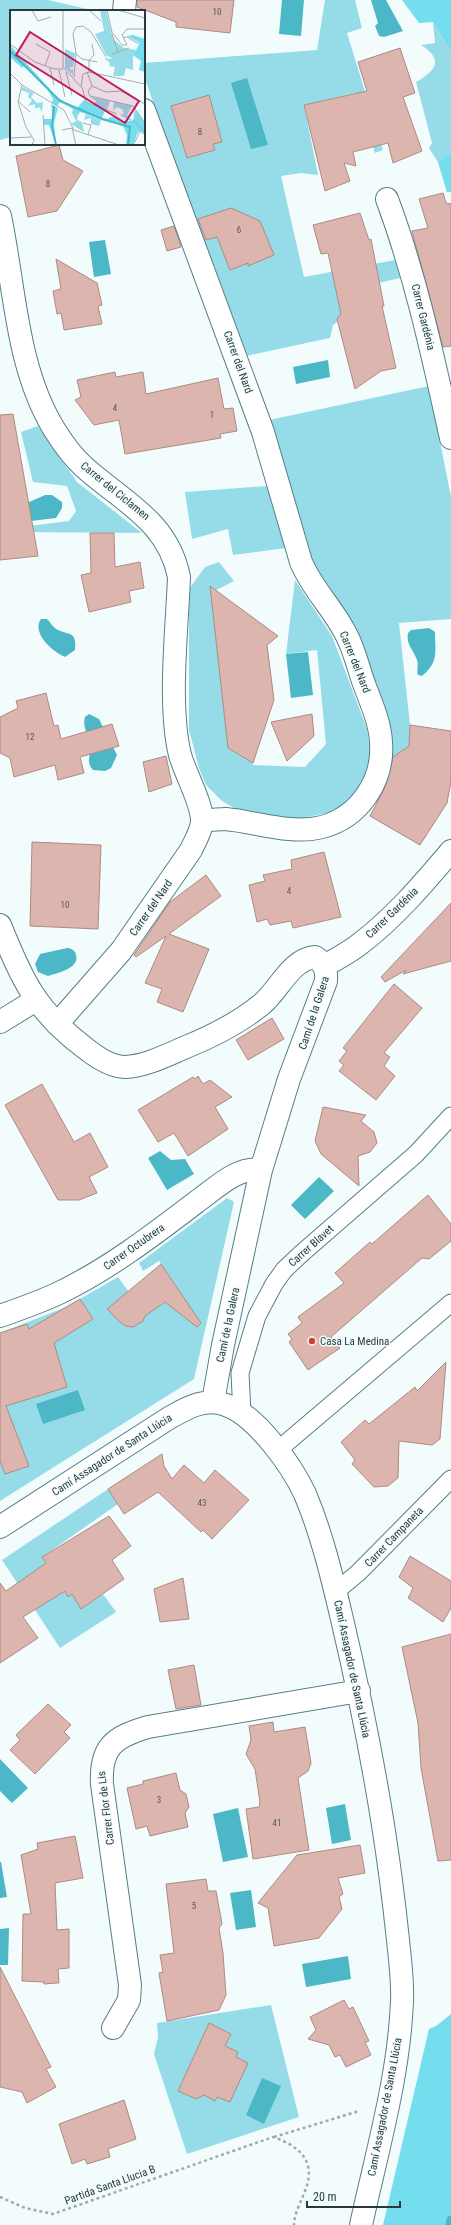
<svg xmlns="http://www.w3.org/2000/svg" width="451" height="2225" font-family="'Roboto Condensed',sans-serif">
<rect width="100%" height="100%" fill="#f3fcfd"/>
<path fill="#96dce8" d="M0,0H48L96,11H11V137L0,140Z
M325,0H355L362,28L347,33L383,150L375,153L355,93L304,105L318,175L301,173L281,176L304,277L395,260L400,278L379,283L341,312V319L333,325L330,338L246,356L186,197L144,76V63L317,50Z
M433,22L451,52V192H447L438,162L429,148L432,143L416,82C435,71 445,60 421,45L435,43Z
M429,386L451,497V619L399,623L410,725L409,746L390,760V727L356,627L313,567L269,420Z
M38,426L77,482L142,533L14,532L21,527L69,521L76,511L67,486L33,482L21,432Z
M268,486L286,548L233,555L228,529L192,539L185,492Z
M219,562L234,581L211,593L228,748L253,763V765L305,767L326,744L317,650L286,654L295,580L332,636L367,729L371,757L368,772L354,797L341,807L327,813L293,820L236,809L222,801L206,785L199,768L189,730V589L205,567Z
M227,1198L234,1202L194,1379L0,1501V1333L66,1307L118,1277L129,1292L117,1319L126,1326L138,1325L145,1316L180,1292L159,1261L143,1271L139,1263Z
M108,1489L118,1504L42,1557L68,1596L72,1594L81,1608L103,1594L116,1612L60,1648L2,1560Z
M271,2005L299,2117L187,2154L154,2054L158,2037L157,2023Z"/>
<path fill="#75deee" d="M402,0H451V52L433,22L419,23Z
M451,154V192H447L438,162Z
M451,2014V2225H383L429,2029L436,2026Z"/>
<path fill="#4bb7c7" d="M282,0H304L301,36L279,34Z
M371,0H386L403,31L384,37L379,36L375,26L378,23Z
M247,78L268,145L251,149L231,83Z
M105,240L111,274L94,277L89,242Z
M328,360L330,377L296,384L293,367Z
M45,495H52L62,502V508L56,518L23,522L18,507Z
M41,619H47C50,622 53,627 56,629C69,636 77,630 75,650L65,657C53,652 31,633 41,619Z
M429,628L435,632C435,652 439,662 422,676L418,675C416,670 419,665 417,660C413,649 406,645 408,633L411,630Z
M308,652L313,695L291,698L286,654Z
M89,714L99,719L117,755L111,768L105,771L93,770C84,760 93,754 90,742C88,733 82,727 85,717Z
M67,948C71,948 75,950 76,955C80,968 58,973 48,976L38,972L35,964L40,954Z
M160,1151L171,1160L185,1159L194,1174L167,1190L148,1158Z
M319,1177L334,1191L305,1219L291,1205Z
M78,1390L85,1410L43,1424L36,1404Z
M0,1759L28,1788L12,1803L0,1791Z
M345,1804L351,1840L332,1844L326,1808Z
M238,1808L248,1857L223,1862L213,1814Z
M0,1862H1L7,1897L0,1898Z
M251,1890L256,1927L236,1930L230,1893Z
M9,1928L8,1965H0V1929Z
M348,1956L351,1979L306,1987L302,1964Z
M262,2078L281,2086L264,2124L246,2115Z"/>
<g fill="none" stroke-linecap="round" stroke-linejoin="round">
<path stroke="#4bb7c7" stroke-width="9" d="M450,2225L451,2220"/>
</g>
<path fill="#dcb6ae" stroke="#ae8a82" d="M137,0H234L230,33L176,27V22L137,7Z
M400,48L415,93L403,97L422,151L393,163L388,143L353,152L356,166L344,163L350,181L325,191L304,105L367,91L358,62Z
M209,95L222,142L213,144L215,150L187,158L171,106Z
M59,145L63,160L83,171L57,211L28,217L16,156Z
M443,193L446,203L451,204V346L443,347L412,231L428,228L419,199Z
M231,208L260,221L274,255L248,266V263L230,270L217,237L206,240L198,219Z
M360,213L369,240L371,239L384,306H382L396,368L381,371L355,389L337,319L341,314L328,253L321,254L313,225Z
M174,226L181,247L167,251L161,230Z
M56,259L97,283L102,305L98,306L102,324L64,330L61,313L57,314L53,291L61,289Z
M115,372L116,377L143,372L146,394L218,378L224,409L233,408L237,431L220,434L221,438L125,454L119,420L94,425L75,400L81,397L77,380Z
M13,414L38,556L0,560V415Z
M90,533H114L115,567L140,562L144,588L129,591L131,602L89,612L81,575L91,573Z
M210,586L278,636L267,645L274,700L253,763L228,748Z
M46,693L54,726L58,725L61,739L112,724L119,746L80,757L84,773L58,780L55,765L14,777L10,758L0,753V717L18,708L16,701Z
M312,714L314,736L287,761L271,722Z
M410,725L451,731V781L447,803L420,845L370,816L385,787L393,757L409,746Z
M166,756L172,784L149,792L143,762Z
M32,842L101,845L98,929L30,926Z
M324,852L341,917L293,928L291,921L270,925L267,919L257,922L249,885L265,881L263,875L292,869L291,860Z
M206,875L221,896L169,934L209,949L183,1012L157,1002L162,989L145,983L166,936L136,957L134,955L170,902Z
M451,903V961L403,974L406,970L385,982L381,977Z
M394,984L422,1008L384,1053L390,1057L384,1066L395,1076L376,1100L339,1071L344,1065L339,1061L347,1051L343,1048Z
M272,1018L284,1039L248,1060L236,1040Z
M198,1076L203,1084L210,1080L232,1097L215,1107L228,1129L188,1156L174,1133L158,1142L138,1110L193,1077L195,1079Z
M42,1084L74,1142L90,1133L108,1167L89,1177L97,1193L79,1200H58L5,1105Z
M323,1107L366,1115L361,1121L374,1132L377,1143L370,1152L358,1156L359,1186L321,1154L315,1141Z
M428,1195L451,1224V1241L429,1259L422,1258L331,1337L340,1348L308,1370L289,1342L292,1339L288,1334L302,1323L298,1317L344,1283L335,1273L370,1242L372,1244Z
M161,1264L201,1323L197,1327L165,1302L145,1316L143,1321L133,1327L126,1326L120,1322L107,1309Z
M80,1299L93,1319L54,1343L67,1387L6,1406L29,1466L5,1474L0,1461V1333L27,1324L29,1329Z
M446,1362L440,1439L432,1445L399,1441L398,1478L388,1486L374,1487L352,1464L355,1460L341,1442L365,1420L369,1424L415,1387L417,1391Z
M162,1454L164,1466L172,1479L184,1465L204,1483L215,1470L249,1500L212,1539L203,1530L201,1532L158,1492L124,1514L108,1489Z
M109,1516L131,1546L112,1560L124,1579L81,1609L72,1594L68,1597L65,1591L23,1617L38,1638L0,1663V1583L6,1591L46,1563L42,1557Z
M410,1556L451,1581V1608L443,1622L408,1598L413,1588L399,1577Z
M183,1578L189,1619L160,1622L154,1589Z
M451,1634V1860L438,1861L421,1768L418,1723L402,1647Z
M194,1665L201,1705L176,1709L168,1670Z
M48,1704L71,1725L64,1732L70,1738L35,1774L10,1750L20,1740L16,1735Z
M273,1722L274,1732L305,1727L311,1763L308,1771L298,1778L309,1850L253,1859L246,1809L259,1807L260,1802L255,1769L246,1754L251,1740L249,1726Z
M176,1773L180,1790L186,1794L189,1807L185,1813L188,1827L150,1836L147,1826L136,1829L127,1788L143,1784V1781Z
M75,1836L83,1878L55,1883L57,1930L69,1929V1968L58,1969L59,1983H57L44,1984V1982L22,1981L23,1914H31L21,1855L38,1849L37,1843Z
M360,1845L365,1873L338,1878L343,1894L339,1897L342,1909L319,1938L274,1946L268,1908L258,1903L297,1855Z
M206,1879L208,1891H216L222,1924L219,1928L223,1953L226,1995L219,2010L167,2021L159,1973L163,1972L160,1955L174,1953L166,1884Z
M0,1967L51,2067L46,2069L56,2087L27,2103L22,2092L0,2087Z
M344,2000L349,2009L353,2007L369,2041L365,2042L371,2055L346,2067L340,2055L335,2057L329,2045L308,2039L316,2030L310,2017Z
M209,2023L231,2034L225,2046L238,2052L236,2057L248,2063L230,2102L217,2097L215,2101L204,2095L196,2099L178,2091Z
M124,2100L136,2139L108,2149L110,2157L87,2164L85,2159L72,2164L59,2124Z"/>
<g fill="none" stroke-linecap="round" stroke-linejoin="round">
<defs>
<path id="service" d="M242,1414L240,1373L257,1316L274,1284L284,1270L302,1253L416,1154L451,1116
M278,1450L451,1303
M335,1592L358,1573L451,1479"/>
<path id="minor" d="M124,11L125,0
M144,110L263,432L301,562C312,589 334,609 347,636C354,650 358,666 363,681C370,701 380,721 381,742C384,780 360,817 322,827C291,835 257,822 226,819C218,819 210,820 202,821
M387,199C416,277 433,357 451,438
M0,216C15,287 16,367 54,429C62,442 73,457 84,467C123,502 168,521 179,577C177,630 168,705 180,755C185,773 203,805 202,822C201,832 195,841 191,850L121,951L57,1024
M0,925C22,980 36,1011 85,1048C95,1056 111,1067 125,1067C146,1066 167,1055 186,1047C213,1036 239,1023 262,1004C279,990 291,959 315,957C324,963 327,970 326,981L289,1079L261,1170L223,1345L213,1402
M324,966C337,959 350,952 361,943C394,918 424,883 451,851
M0,1022L36,1000
M0,1316C20,1309 40,1302 59,1293C111,1268 157,1232 203,1197C219,1185 240,1166 261,1170
M0,1527L169,1418C187,1408 205,1397 226,1405C256,1415 292,1466 305,1494C322,1534 332,1577 342,1619C358,1687 372,1756 383,1825C389,1863 394,1902 398,1940C400,1960 403,1981 402,2001C399,2077 377,2151 361,2225
M113,2028L129,2000L130,1985L102,1784C100,1747 114,1737 148,1727L359,1691"/>
</defs>
<use href="#service" stroke="#567e85" stroke-width="19"/>
<use href="#minor" stroke="#567e85" stroke-width="24"/>
<path stroke="#9eabad" stroke-width="2.5" stroke-dasharray="3 3" stroke-linecap="butt" d="M274,2137L359,2111
M0,2197L25,2208L53,2214L273,2137C285,2141 297,2147 304,2157C319,2181 295,2201 294,2225"/>
<use href="#service" stroke="#fff" stroke-width="17"/>
<use href="#minor" stroke="#fff" stroke-width="22"/>
</g>
<circle fill="#cc412b" stroke="#f3fcfd" stroke-width="1.5" cx="312" cy="1341" r="4"/>
<g text-anchor="middle" dominant-baseline="central" stroke-width="3" stroke-linejoin="round" paint-order="stroke">
<g font-size="9" fill="#555958">
<text x="217" y="12">10</text>
<text x="200" y="132">8</text>
<text x="48" y="184">8</text>
<text x="239" y="230">6</text>
<text x="115" y="408">4</text>
<text x="212" y="415">1</text>
<text x="30" y="737">12</text>
<text x="289" y="891">4</text>
<text x="65" y="905">10</text>
<text x="202" y="1503">43</text>
<text x="159" y="1800">3</text>
<text x="277" y="1823">41</text>
<text x="194" y="1906">5</text>
</g>
<g font-size="11" fill="#283a3c" stroke="#f3fcfd">
<text transform="translate(423 317) rotate(76)">Carrer Gardénia</text>
<text transform="translate(238 362) rotate(70)">Carrer del Nard</text>
<text transform="translate(115 491) rotate(39)">Carrer del Ciclamen</text>
<text transform="translate(355 662) rotate(68)">Carrer del Nard</text>
<text transform="translate(151 908) rotate(-55)">Carrer del Nard</text>
<text transform="translate(392 913) rotate(-44)">Carrer Gardénia</text>
<text transform="translate(314 1013) rotate(-72)">Camí de la Galera</text>
<text transform="translate(311 1246) rotate(-42)">Carrer Blavet</text>
<text transform="translate(134 1247) rotate(-35)">Carrer Octubrera</text>
<text transform="translate(228 1325) rotate(-78)">Camí de la Galera</text>
<text transform="translate(112 1455) rotate(-33)">Camí Assagador de Santa Llúcia</text>
<text transform="translate(394 1537) rotate(-46)">Carrer Campaneta</text>
<text transform="translate(352 1669) rotate(78)">Camí Assagador de Santa Llúcia</text>
<text transform="translate(106 1808) rotate(-97)">Carrer Flor de Lis</text>
<text transform="translate(385 2107) rotate(-79)">Camí Assagador de Santa Llúcia</text>
<text transform="translate(110 2185) rotate(-20)">Partida Santa Llucia B</text>
</g>
<g font-size="11" fill="#283a3c" stroke="#f3fcfd" text-anchor="start">
<text x="320" y="1341">Casa La Medina</text>
</g>
</g>
<g transform="translate(10 10)">
<rect width="135" height="135" fill="#f3fcfd"/>
<path d="M90,0H96L103,29L114,38L126,40L123,45V60L116,58L114,66H103L105,57L99,56L100,53L94,48L91,51L94,48L103,49L96,45L85,24L94,21ZM55,39L65,43L63,57H60V60L63,59V65L55,58ZM13,77L24,83L21,87L27,93L33,92L32,102L29,97L25,99V94L18,96L22,90L18,87L19,83L11,80ZM80,87L100,91L97,100L84,95L86,91ZM104,92L122,96L117,105L123,111L124,101L127,100L129,108L135,114L121,111L110,105L114,103L112,99L106,97L103,102ZM62,103L68,105L67,110L72,112L74,122L61,114L66,111ZM76,104L91,110L89,116L81,114V108L74,110Z" fill="#96dce8"/>
<path d="M123,25L135,29V62L129,60L131,51L123,45L130,33L117,26ZM0,35L47,87L60,95L67,98L74,90L95,101L92,108L98,109L100,107H106L111,111H123L128,102L135,114V124L129,121L127,124L124,133L127,135H116L117,125L113,116L70,102L68,105L62,103L63,99L50,92L47,96L42,93L43,89L37,79L14,56L12,58L0,47ZM41,94L48,98L44,113L46,135L39,115H34V109H43Z" fill="#75deee"/>
<path fill="none" stroke="#4bb7c7" stroke-width="2" d="M0,41L50,91L92,109L120,117L118,135M44,96L42,116L46,135"/>
<path fill="none" stroke="#a2aeb0" stroke-width="1" d="M22,0L28,11L41,7M79,0L91,11M97,0L102,22L112,35H117L112,25L117,19H135M108,0L135,8M102,24L108,42M113,28L117,27L129,34M0,34L25,52L44,59H53V0M26,34L40,42L35,56M66,44L72,49L87,52M102,44L119,38M40,58L44,75M54,58L71,77L73,64L79,62L135,74M49,60L55,87M56,62L62,85M77,62L82,76M79,62V50L84,45L82,34M0,63L12,75L54,100L64,120L109,135M64,67L66,43L63,24L66,17L73,16L81,22L96,47M12,75L8,92L16,117L24,130L22,135M82,76L78,81L80,86L123,96L135,113M82,76L96,82L111,81L135,94M72,77L76,92L107,104M8,91L20,102M33,105L35,135M123,110L135,122M73,113L81,115L78,125M52,120L62,118L66,135M0,128L22,127M125,132L130,121L135,125"/>
<path fill="#c2185b" fill-opacity="0.15" stroke="#c2185b" stroke-width="2" d="M20,22L129,91L115,113L6,45Z"/>
<rect width="135" height="135" fill="none" stroke="#283a3c" stroke-width="2"/>
</g>
<path d="M307 2201v6h93v-6" fill="none" stroke="#283a3c" stroke-width="2"/>
<text x="313" y="2201" font-size="12" fill="#283a3c" stroke="#f3fcfd" stroke-width="3" paint-order="stroke">20 m</text>
</svg>
